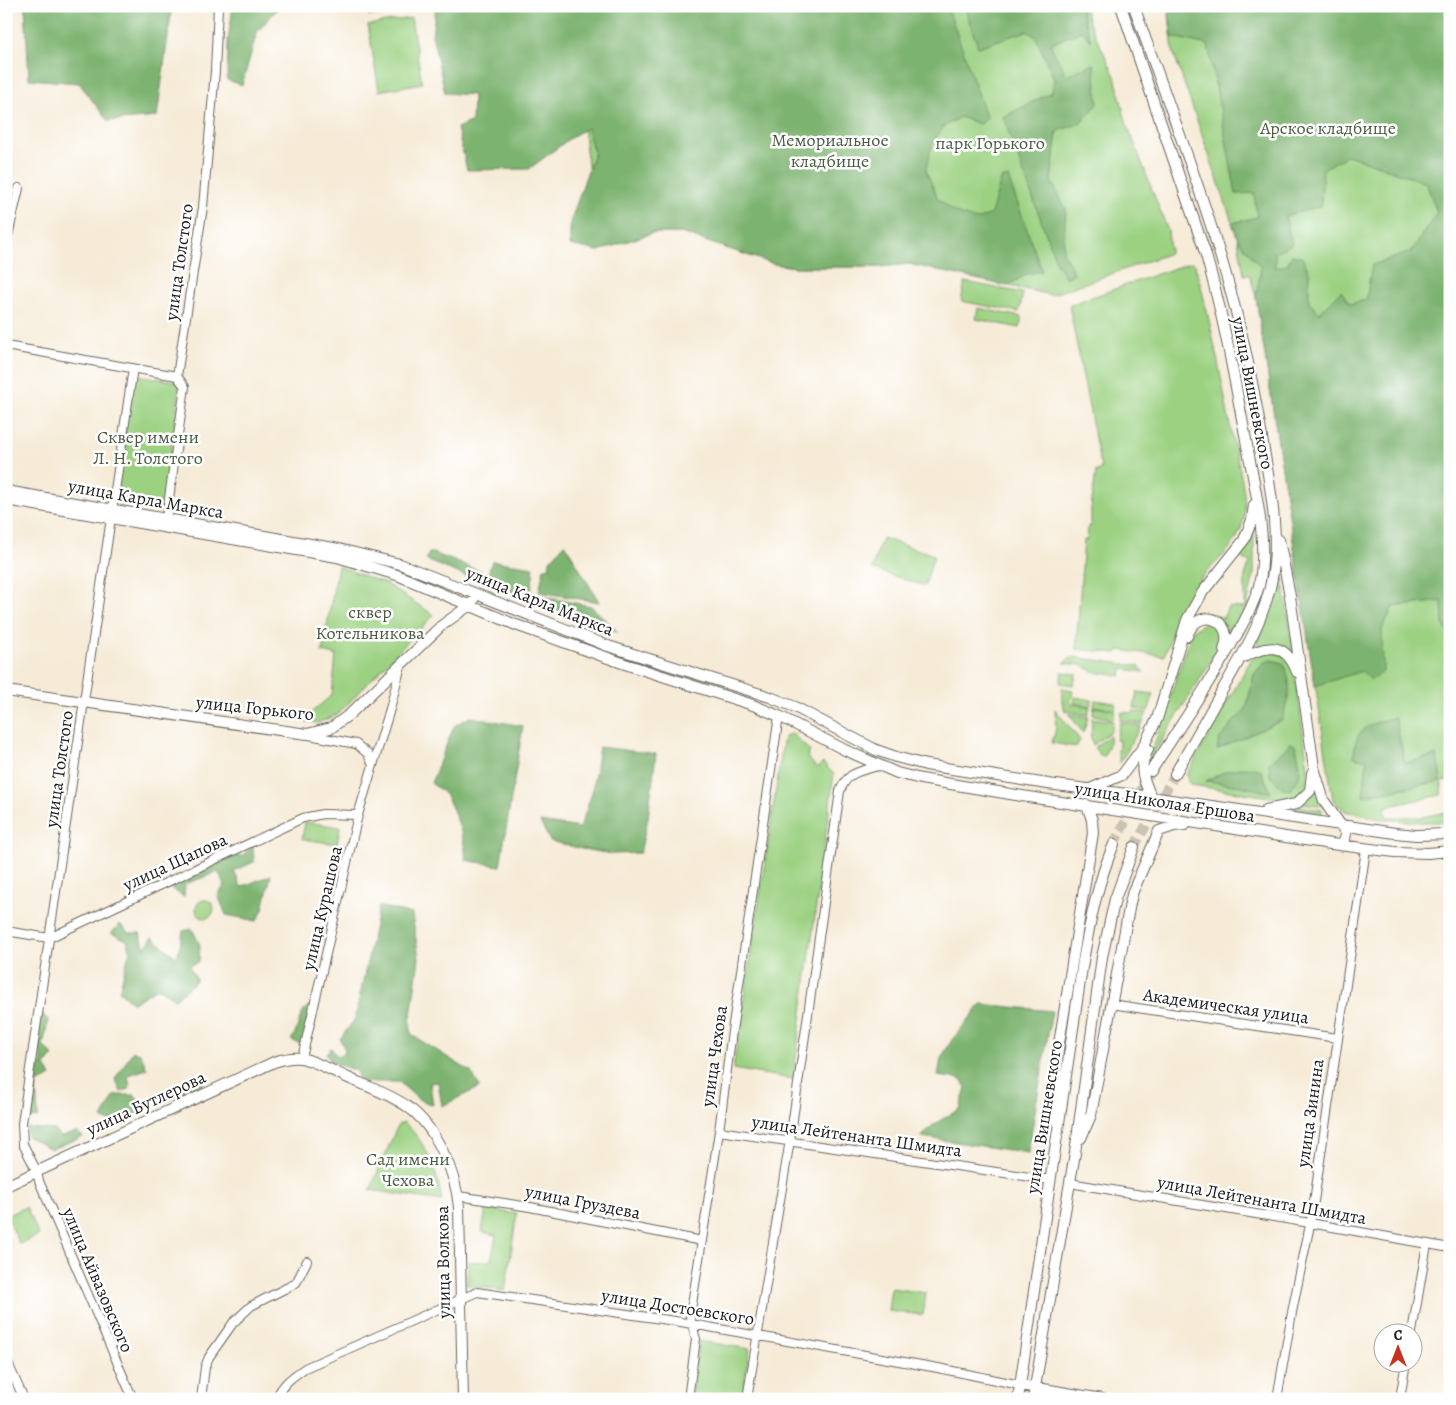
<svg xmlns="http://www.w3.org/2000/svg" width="1456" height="1405" font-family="Alegreya,serif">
<rect width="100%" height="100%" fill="#fff"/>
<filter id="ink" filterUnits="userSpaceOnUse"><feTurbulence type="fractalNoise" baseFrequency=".02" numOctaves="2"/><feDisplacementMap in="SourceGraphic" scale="10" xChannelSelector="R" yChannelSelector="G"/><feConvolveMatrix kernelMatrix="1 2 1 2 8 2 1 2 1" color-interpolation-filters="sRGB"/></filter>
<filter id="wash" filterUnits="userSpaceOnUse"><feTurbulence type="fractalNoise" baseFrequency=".0096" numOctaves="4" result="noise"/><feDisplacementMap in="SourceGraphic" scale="20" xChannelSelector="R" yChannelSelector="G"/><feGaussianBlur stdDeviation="1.12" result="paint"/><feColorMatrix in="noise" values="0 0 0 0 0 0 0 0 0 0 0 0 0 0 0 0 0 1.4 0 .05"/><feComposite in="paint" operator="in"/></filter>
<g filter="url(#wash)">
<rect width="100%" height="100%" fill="#f6ebd7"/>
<path fill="#9cd182" stroke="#5c764f" d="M367,6H403L404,10L369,16Z
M569,6H1084L1089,22L1115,76L1126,122L1168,231L1170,252L1168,254L1051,295L909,264L879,267H795L774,264L681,233H652L598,251Z
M1168,6H1450V783L1447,780L1442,781L1441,795L1385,807L1386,817H1421L1448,812L1446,822H1421L1380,819L1345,811L1333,800L1256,297L1250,275H1244L1238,239L1173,51Z
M411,18L422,83L379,91L368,25Z
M1192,262L1195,264C1210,319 1221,375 1231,431C1236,455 1244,481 1245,505C1245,515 1243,523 1240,531C1233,549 1216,561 1204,575C1184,599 1174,627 1164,656L1120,650L1117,653L1076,649L1084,540H1087L1088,526H1091V509L1096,471L1101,469L1069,305Z
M965,282L1023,293L1019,312L961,301Z
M978,308L1022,317L1020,328L976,319Z
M137,375L174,381L180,386L164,508L115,500L133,378Z
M1254,526V573L1247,607H1245V576L1250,562L1238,556L1246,546Z
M882,538L934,555L925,586L872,569Z
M338,566L386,584L434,615L337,715L318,723L301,721L332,695L336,655L322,652Z
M1278,567H1281L1295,660L1257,646L1273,602Z
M1228,607L1246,608L1231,635L1228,628L1205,614L1215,615L1223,618Z
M1207,622L1219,627L1223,642L1144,769L1156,739L1191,633L1193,630Z
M1278,651L1294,668L1308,767V784L1300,798L1290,800L1191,785L1188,782L1187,774L1252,658L1256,655Z
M1074,657L1139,666L1145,672L1122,669L1121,676L1095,672L1081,665L1064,663L1068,659Z
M1062,672L1076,674L1074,685L1060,683Z
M1062,688L1073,690L1071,704L1090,707L1088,715L1065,711L1062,702Z
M1137,692L1154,694L1148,711L1134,708Z
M1075,697L1092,700L1090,706L1074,703Z
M1095,700L1116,703L1115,710L1094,706Z
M1094,707L1115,710L1113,719L1093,715Z
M1055,709L1080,740L1076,747L1052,743L1056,728Z
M1133,711L1147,713L1142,724L1120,720L1122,712L1132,713Z
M1069,714L1088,717L1083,733Z
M1092,718L1113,721L1111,731L1093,745L1091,738Z
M1120,722L1141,726L1120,763L1118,753L1119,740H1116Z
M792,733L810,751L807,757L817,768L823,763L834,774L793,1079L733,1069L784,737Z
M1110,735L1108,747L1103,758L1094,748Z
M1313,785L1325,806L1301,803Z
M1297,806L1322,810V813L1320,815L1287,809Z
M305,822L340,827L337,844L302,839Z
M196 909a9 9 0 1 1 18 0a9 9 0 1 1-18 0Z
M404,1122C427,1144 437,1170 442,1201L370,1190L398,1125Z
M26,1207L39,1235L19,1244L7,1215Z
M486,1209L517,1214L505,1291L467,1285L468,1262L491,1261L496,1235L482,1232Z
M891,1288L926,1293L923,1315L888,1311Z
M699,1341L750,1349L742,1399H690Z"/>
<path fill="#7db370" stroke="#4c6846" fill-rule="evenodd" d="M25,6H172L157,117L108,121L79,83L29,79Z
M233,6H280L257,32L242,85L227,80L228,41Z
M436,6H947L987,118L979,124L960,117L943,127L932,145L926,170L938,199L958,214L977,220L991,214L1001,179L1008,177L1042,271L1027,274L1007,286L909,264L879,267H795L774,264L681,233H652L598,251L570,245V223L594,153L587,128L573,136L529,169L467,170L457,128L472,121L473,95L445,93L432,35Z
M964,6H1080L1091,41L1082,31L1050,44L1066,75L1094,64L1098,104L1079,124L1057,131L1051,181L1066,209L1063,252L1074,273L1066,278L1057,264L1003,117L1052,92L1054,79L1036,37L1027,31L978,47Z
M1168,6H1450V635L1443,624L1442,601L1393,607L1382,629L1383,672L1371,680L1362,671L1315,686L1256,297L1261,268L1238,239L1232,223L1257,217L1254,193L1236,194L1208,45L1172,37ZM1348,155L1426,183L1437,212L1411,252L1372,265L1366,300L1350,304L1341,291L1320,313L1309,303V272L1302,257L1292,255L1287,265L1275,268V253L1292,244L1285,216L1321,206L1323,169Z
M565,544L599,602L539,592L544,568H549L550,560Z
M429,553H433L483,572L480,579L475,580L426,560Z
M492,561L534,567L531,593L523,597L486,582Z
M544,597L591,606L618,632L537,603Z
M1272,660L1283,663C1294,684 1288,698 1282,720L1217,750L1220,738L1228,730L1233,722L1246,709L1254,674L1265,662Z
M470,717L523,726L500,866L465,860C468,845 454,809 446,796C443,791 436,787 431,783L454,726Z
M1395,717L1405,763L1437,755L1441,781L1363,796L1367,760L1354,757C1354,727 1370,724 1395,717Z
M1290,742L1296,746C1300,765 1304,775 1290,790L1281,787L1270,776L1269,763L1286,748Z
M599,747L656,754L648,818L640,853L612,854L582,849L550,841L540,822L580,828L592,793Z
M1239,768H1255L1261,770L1271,793L1241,786L1206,781L1226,771Z
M253,845L254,862L234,871L241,887L271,875L263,909L257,921L226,915L218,895L225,885L218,872L185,884L184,897L166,885L223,856H242Z
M379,906L412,914L419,958L410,1023L412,1035L471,1072L480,1087L442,1106L438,1082L430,1083L433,1105L418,1099L399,1082H360L356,1071L332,1062L326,1053L331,1048L337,1056L346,1052L340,1039L355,1019Z
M120,924L129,933H140L145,948L152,937L177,958L183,931L192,929L200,945L199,962L189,966L197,980L175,999L157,988L133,1003L119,991L130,950L127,940L111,933Z
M981,1004L1052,1011L1028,1153L922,1137C931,1124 946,1117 960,1109L966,1087L960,1079L938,1076L941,1058L952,1040Z
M308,1006L316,1009L312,1028L301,1044L291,1040C301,1027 296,1017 308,1006Z
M42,1013L48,1020L43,1046L53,1055L45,1066L51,1076L36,1085L38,1117L27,1119L28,1106L42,1059L36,1045Z
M133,1051L140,1053L147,1069L128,1075L130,1088L121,1092L115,1079Z
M200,1076L204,1085L158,1104L155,1095Z
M115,1095H135L146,1112L134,1115L128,1122L107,1121L102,1118Z
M26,1128L55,1130L61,1137L77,1132L83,1137L51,1149L28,1137Z"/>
</g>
<g filter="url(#ink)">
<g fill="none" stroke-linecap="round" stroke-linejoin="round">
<path stroke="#cac2b2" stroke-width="10" stroke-dasharray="10 5" stroke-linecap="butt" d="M1114,844L1151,771
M1134,847L1175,774"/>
<defs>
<path id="minor" d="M6,244L19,188
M6,346L177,376
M133,368L22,1123L23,1144L37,1172L39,1181L133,1399
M166,519L185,387L177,376L203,207L215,71L218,6
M309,735L356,744L368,754L373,765
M6,931L49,938L303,818L323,814L358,815
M1111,1004L1337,1038
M302,1058L358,815L390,709L401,665
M719,1131L1051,1180
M1070,1183L1310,1223L1450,1248
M458,1196L530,1207L702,1241
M1412,1332L1427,1244
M6,1359L24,1399
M201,1399L205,1367L209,1357L233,1323L251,1306L296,1283L307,1261
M276,1399C282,1384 292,1377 305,1368L477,1292L675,1321L938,1368L1020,1385
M688,1399L696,1339L690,1317L719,1131L732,1031L779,716
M747,1399L790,1140L840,791C848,771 859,772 878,766
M1277,1399L1293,1307L1312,1215L1366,849
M1400,1399L1406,1362"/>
<path id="major" d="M1121,6L1205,252C1223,313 1234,377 1246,440C1254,485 1269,540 1259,586C1253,607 1241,627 1230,647C1205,689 1178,730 1151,771
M1134,6C1171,113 1215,222 1241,332C1250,369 1257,407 1263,444C1270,487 1280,534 1272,578C1265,618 1243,654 1223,689C1207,717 1191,746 1175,774
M6,491L339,549L400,564L608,646L770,697L795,707L876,750L896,757L926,765L1048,784L1151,797L1395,833L1416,835L1450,834
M6,500L337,557L397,575L516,625L625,664L753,705L779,716L845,750L897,773L921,779L1016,795L1331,844L1395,852L1428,853L1450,851
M1279,540L1290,596L1314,768L1324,801L1346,833L1345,840L1341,845
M1187,636C1198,604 1236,620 1224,650
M1240,659C1265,645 1285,640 1297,672
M6,691L307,734L331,728L350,714L441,626L470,605L473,601
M1148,749C1138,770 1143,777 1151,797
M1090,789L1122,775L1143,747L1157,719L1187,620L1202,593L1244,540L1252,520L1254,505
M1266,810L1296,804L1310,791L1312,773
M1055,1120L1054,1101L1058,1050L1093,833L1092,820L1087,805
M1081,1138L1091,1115L1130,903L1133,891L1159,831L1174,826L1185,825
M6,1186L274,1062C283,1059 291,1057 300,1058C311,1059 335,1072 346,1077C366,1086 390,1094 408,1107C436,1127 456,1173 459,1207L463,1399
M1020,1385L1102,1399
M1018,1399L1083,961C1090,921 1098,881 1114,844
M1033,1399L1075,1153L1102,957L1115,899L1134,847"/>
</defs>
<use href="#minor" stroke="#68645d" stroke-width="10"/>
<use href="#major" stroke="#68645d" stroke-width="12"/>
<use href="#minor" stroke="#fff" stroke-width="8"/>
<use href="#major" stroke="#fff" stroke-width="10"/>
</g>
</g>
<g text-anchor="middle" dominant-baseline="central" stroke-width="5" stroke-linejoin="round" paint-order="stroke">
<g font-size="18" fill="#495b40" stroke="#fff">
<text x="1328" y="128">Арское кладбище</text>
<text x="830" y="140">Мемориальное<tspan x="830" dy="21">кладбище</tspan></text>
<text x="990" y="143">парк Горького</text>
<text x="148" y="437">Сквер имени<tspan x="148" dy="21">Л. Н. Толстого</tspan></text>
<text x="370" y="612">сквер<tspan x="370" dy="21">Котельникова</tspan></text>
<text x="408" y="1159">Сад имени<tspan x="408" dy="21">Чехова</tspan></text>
</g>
<g font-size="18" fill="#1c1c1c" stroke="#fff">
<text transform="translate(179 262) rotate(-82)">улица Толстого</text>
<text transform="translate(1253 393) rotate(79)">улица Вишневского</text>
<text transform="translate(146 499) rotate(10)">улица Карла Маркса</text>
<text transform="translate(540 601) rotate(22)">улица Карла Маркса</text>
<text transform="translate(255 708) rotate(6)">улица Горького</text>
<text transform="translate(59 769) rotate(-82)">улица Толстого</text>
<text transform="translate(1165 802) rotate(9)">улица Николая Ершова</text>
<text transform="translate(175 862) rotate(-25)">улица Щапова</text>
<text transform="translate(322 908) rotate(-77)">улица Курашова</text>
<text transform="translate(1226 1006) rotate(8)">Академическая улица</text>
<text transform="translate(714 1056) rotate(-82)">улица Чехова</text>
<text transform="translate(146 1103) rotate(-25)">улица Бутлерова</text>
<text transform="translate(1310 1113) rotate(-82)">улица Зинина</text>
<text transform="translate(1044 1117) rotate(-81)">улица Вишневского</text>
<text transform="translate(857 1136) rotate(8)">улица Лейтенанта Шмидта</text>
<text transform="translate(1262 1200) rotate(10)">улица Лейтенанта Шмидта</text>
<text transform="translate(583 1202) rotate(11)">улица Груздева</text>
<text transform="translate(443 1262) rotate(-91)">улица Волкова</text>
<text transform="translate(98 1280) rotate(67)">улица Айвазовского</text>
<text transform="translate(678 1307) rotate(9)">улица Достоевского</text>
</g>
</g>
<rect width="1456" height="1405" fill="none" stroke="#fff" stroke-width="25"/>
<g transform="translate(1398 1348)"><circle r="24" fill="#ffffff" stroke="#a4a4a4"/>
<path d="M0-4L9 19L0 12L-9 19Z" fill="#c8321e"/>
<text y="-8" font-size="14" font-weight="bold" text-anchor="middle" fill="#1c1c1c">С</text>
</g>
</svg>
